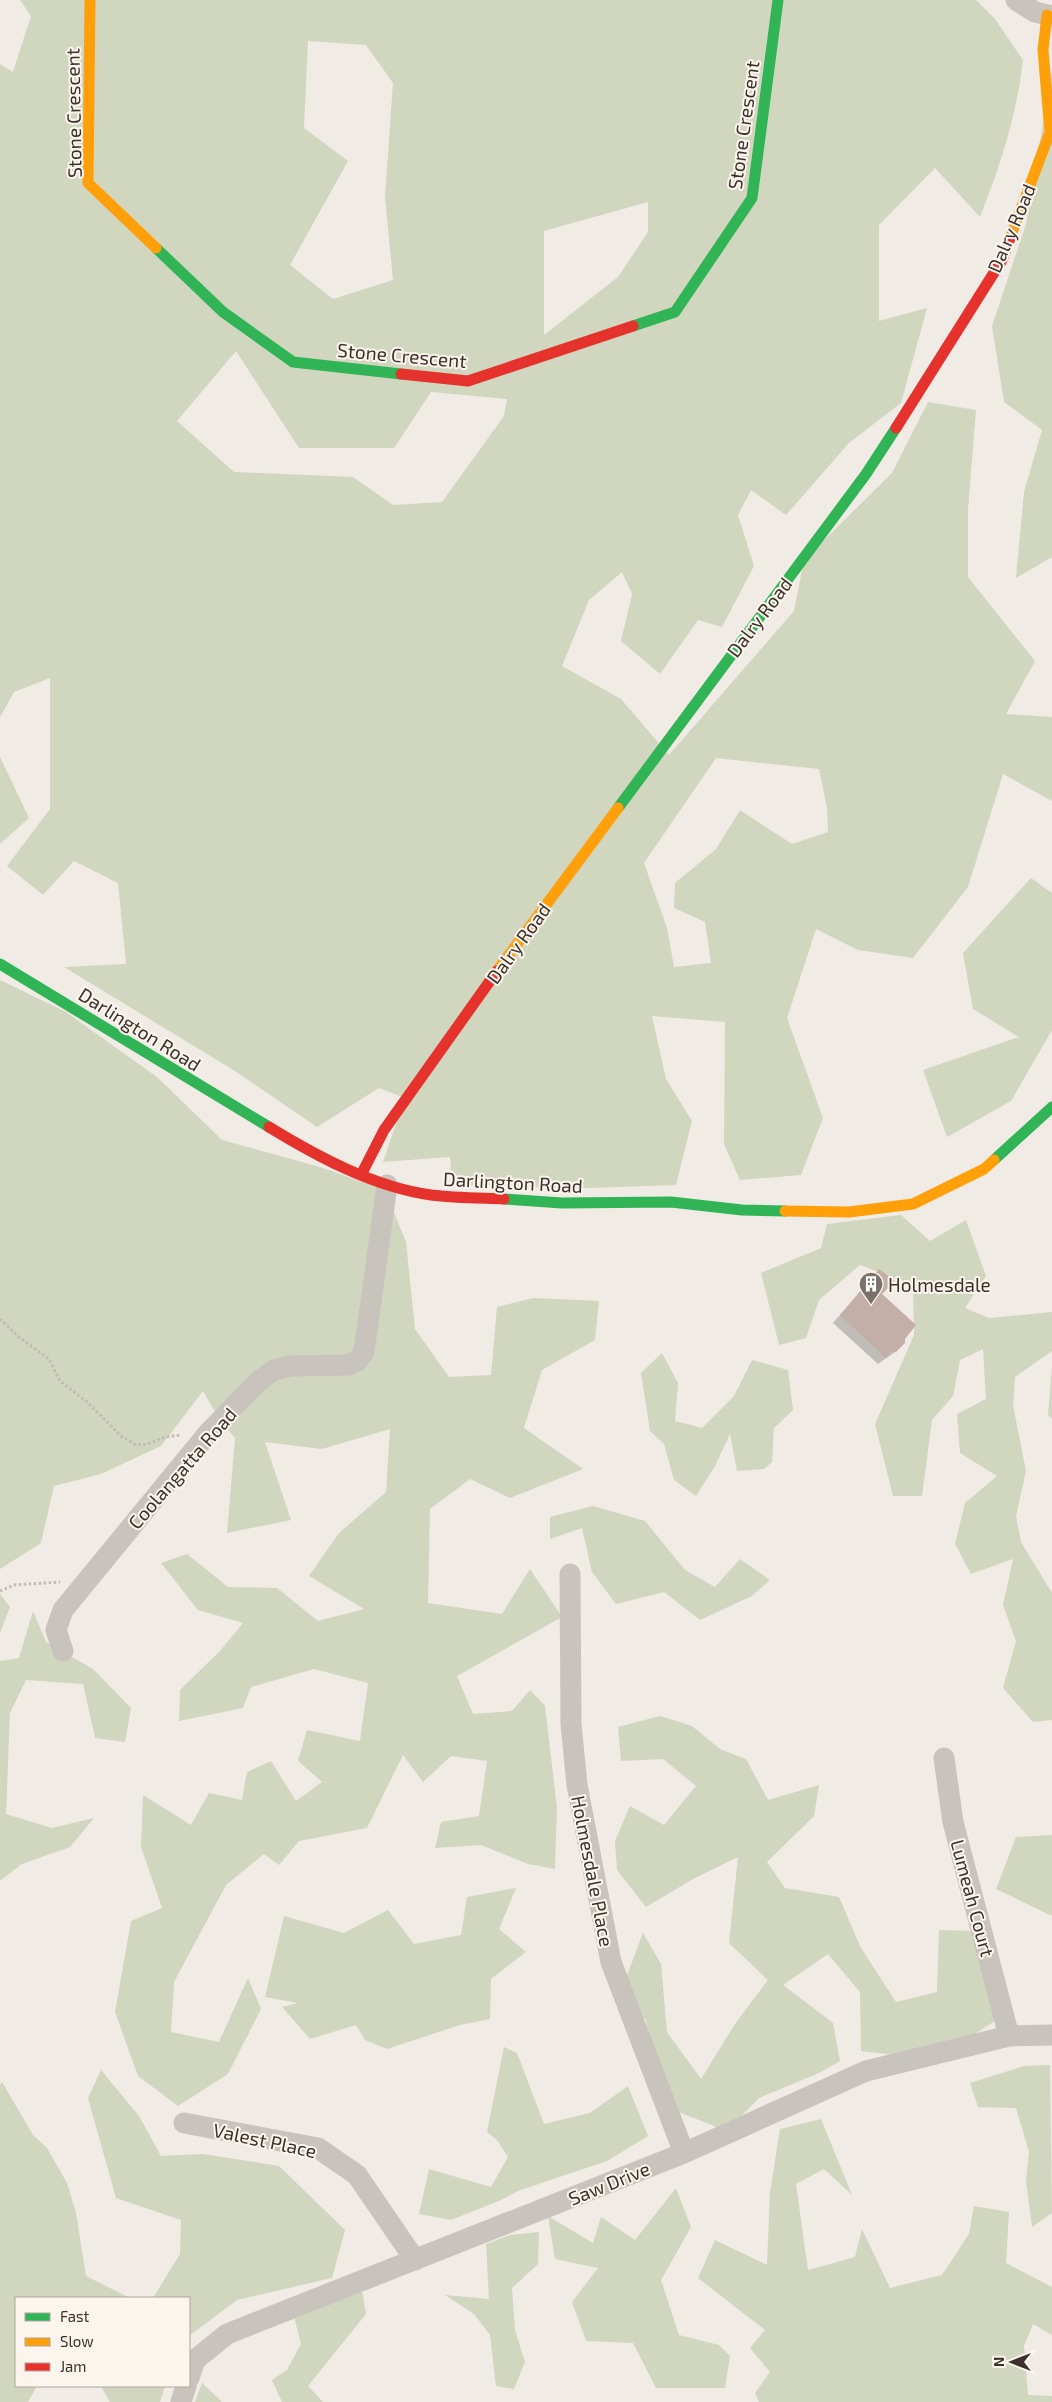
<svg xmlns="http://www.w3.org/2000/svg" width="1052" height="2402" font-family="'Exo 2',sans-serif">
<rect width="100%" height="100%" fill="#f0ebe5"/>
<path fill="#d1d6bf" fill-rule="evenodd" d="M20,0H976L995,19L1023,60C1017,115 1000,166 980,217L935,168L879,225V321L927,308L901,403L849,443L786,515L751,490L738,515L754,566L722,627L698,620L660,674L621,641L632,594L622,572L589,600L562,666L621,699L669,755L794,611L804,560L892,473L928,402L976,410L968,509V577L1035,661L1006,714L1052,717V801L1003,774L968,887L913,958L858,950L816,929L787,1018L823,1118L801,1175L740,1180L724,1144L725,1022L652,1016L666,1079L692,1121L676,1185L590,1188L452,1185L450,1157L383,1162L405,1098L379,1088L317,1127L235,1071L64,967L126,964L118,883L74,861L43,895L7,866L50,809V678L14,692L0,717V64L13,72L31,16ZM308,41L366,45L393,83L385,197L393,280L333,299L290,265L348,161L304,128ZM648,202V232L618,277L544,335V231ZM236,351L299,448H394L431,392L507,399L504,416L442,502L393,505L353,477L234,472L177,421ZM716,758L819,769L827,807L828,832L792,844L740,810L716,849L675,883L674,908L705,922L711,963L674,967L667,928L644,863Z
M1052,70V557L1016,578L1024,492L1042,430L1004,402L992,326L1026,224Z
M0,757L29,818L0,844Z
M1031,878L1052,893V1030L1011,1101L947,1137L923,1070L1019,1037L973,1009L963,953Z
M0,980L66,1012L157,1077L222,1140L320,1167L385,1190L406,1242L415,1329L449,1377L491,1375L497,1307L533,1298L599,1301L595,1340L542,1370L524,1428L583,1469L510,1498L470,1479L430,1509L428,1603L502,1614L530,1569L562,1617L457,1676L473,1714L512,1711L530,1690L545,1706L557,1808L555,1869L528,1864L481,1845L435,1848L441,1822L479,1816L487,1761L451,1756L423,1782L403,1755L367,1828L299,1841L279,1865L264,1854L226,1885L174,1982L171,2032L219,2042L248,1978L261,2009L228,2074L178,2106L138,2076L115,2012L131,1921L162,1908L141,1847L143,1795L191,1825L209,1793L242,1800L247,1772L271,1761L296,1801L322,1782L298,1761L307,1730L360,1741L368,1683L314,1669L251,1687L243,1708L179,1721L180,1690L220,1651L243,1623L198,1610L161,1563L187,1554L228,1587L277,1588L318,1621L364,1609L309,1576L339,1533L386,1492L390,1429L322,1449L265,1442L291,1520L227,1533L235,1438L219,1419L203,1391L161,1446L101,1474L54,1486L41,1543L0,1569Z
M901,1215L930,1241L966,1220L986,1276L965,1308L989,1318L1052,1312V1351L1015,1377L1013,1405L1026,1471L1016,1516L1021,1542L1052,1593V1720L1033,1722L1003,1688L1016,1641L1003,1605L1013,1559L971,1574L955,1544L965,1503L997,1476L960,1453L957,1414L986,1399L983,1349L960,1360L953,1396L932,1420L922,1496H893L875,1424L914,1335L913,1285L860,1265L819,1300L806,1338L779,1345L761,1273L821,1248L827,1224Z
M662,1353L678,1383L675,1421L702,1428L734,1396L752,1360L788,1370L793,1410L774,1428L772,1462L764,1469L737,1471L730,1434L715,1466L696,1496L674,1480L664,1444L650,1431L641,1373Z
M1052,1366V1419L1048,1415Z
M593,1506L645,1521L685,1570L715,1587L740,1559L770,1580L752,1596L700,1620L664,1592L616,1604L592,1572L582,1528L550,1539V1517Z
M0,1594L10,1607L0,1633Z
M33,1611L46,1642L93,1669L131,1708L125,1742L95,1738L83,1684L26,1680L10,1713L6,1814L52,1828L94,1818L70,1847L22,1864L0,1881V1661L19,1658Z
M660,1716L692,1726L720,1749L746,1759L768,1800L819,1785L814,1816L767,1862L785,1888L839,1897L861,1948L896,2002L937,1992L939,1930L973,1931L998,2019L967,2039L904,2056L861,2051L860,1992L828,1954L783,1985L833,2023L840,2061L819,2073L759,2098L727,2131L658,2104L646,2020L620,1994L643,1933L661,1964L667,2032L701,2079L735,2024L768,1980L729,1943L738,1857L693,1879L646,1907L617,1870L615,1841L630,1806L664,1825L696,1786L663,1759L621,1761L618,1727Z
M1052,1835V1916L996,1889L1016,1837Z
M516,1888L499,1929L526,1952L491,1979L490,2019L460,2025L387,2049L365,2040L356,2025L310,2039L282,2007L298,2003L265,1997L284,1916L344,1933L388,1910L414,1944L461,1935L467,1897Z
M504,2047L517,2053L544,2124L590,2113L628,2086L648,2136L607,2161L518,2191L501,2200L451,2220L419,2214L429,2169L491,2187L508,2157L497,2140L487,2132Z
M1050,2065L1052,2213L1032,2227L1026,2181L1029,2152L1016,2108L978,2107L970,2083L1024,2066Z
M101,2070L139,2116L161,2156L203,2154L279,2166L345,2230L332,2278L237,2300L189,2336V2298H153L180,2254L181,2220L116,2198L88,2098Z
M2,2082L33,2135L47,2148L67,2183L76,2213L86,2276L130,2298H16V2386H37L28,2402H0V2085Z
M821,2119L852,2195L824,2169L796,2184L808,2270L855,2257L862,2229L890,2288L942,2275L969,2234L974,2206L1009,2212L1006,2263L1052,2287V2335L1033,2324L1024,2346L1028,2395L1052,2396V2402H759L755,2393L770,2372L750,2348L765,2330L698,2278L715,2240L767,2265L770,2192L780,2129Z
M676,2188L691,2227L661,2280L679,2335L719,2345L730,2356L725,2388H656L633,2343L586,2341L572,2302L598,2268L555,2259L548,2216L593,2243L601,2217L635,2240Z
M539,2232L538,2264L512,2288L515,2330L525,2362L514,2389L496,2386L490,2335L474,2314L445,2295L489,2299L486,2244L510,2235Z
M362,2290L366,2314L308,2386L323,2402H282L272,2380L287,2370L301,2344L294,2317Z
M202,2383L222,2402H195Z
M101,2386H165L160,2402H110Z"/>
<path fill="#0003" d="M872,1278L881,1294L895,1352L878,1364L833,1323Z"/>
<path fill="#c3afa7" d="M879,1269L895,1281L882,1294L916,1325L905,1339V1343L896,1352H890L886,1358L840,1315Z"/>
<g fill="none" stroke-linecap="round" stroke-linejoin="round">
<path stroke="#c2bbb6" stroke-width="3" stroke-dasharray="2.5 2.5" stroke-linecap="butt" d="M0,1319L20,1338L49,1359L60,1381L87,1402L121,1436L136,1445L148,1444L165,1437L181,1435
M0,1591L14,1585L60,1582"/>
<path stroke="#c9c3be" stroke-width="21" d="M1016,0L1035,12L1052,16
M570,1574L571,1724L577,1785L611,1962L684,2153
M63,1651L56,1630L63,1610L209,1432L259,1381L274,1370L290,1366L349,1365L357,1361L364,1352L387,1185
M944,1758L953,1822L1009,2036
M184,2123L318,2148L357,2175L415,2260
M189,2378L195,2360L227,2334L684,2153L866,2071L1009,2036L1052,2035
M181,2402L186,2386"/>
<path stroke="#30b455" stroke-width="11" d="M156,248L223,312L293,362L401,374
M633,326L675,312L752,198L778,0
M618,808L866,474L896,428
M0,964L269,1127
M994,1160L1052,1107
M504,1199L562,1203L671,1202L742,1210L785,1211"/>
<path stroke="#ff9f0a" stroke-width="11" d="M90,0L88,183L156,248
M1010,238L1050,132L1043,50L1047,15
M497,971L618,808
M785,1211L849,1212L913,1204L984,1169L994,1160"/>
<path stroke="#e5322d" stroke-width="11" d="M401,374L468,381L633,326
M896,428L1002,260L1010,238
M269,1127C318,1157 374,1187 431,1195C455,1198 480,1198 504,1199
M361,1175L384,1130L497,971"/>
</g>
<defs>
<symbol id="building-pin" viewBox="-11 -11 22 30"><path d="M0 17L-7.5 6A9.5 9.5 0 1 1 7.5 6Z" fill="#7a716c" stroke="#fbf5ee"/><path d="M-4-6H4V6H1V3H-1V6H-4ZM-2.5-4.3h1.7v1.8h-1.7ZM.8-4.3h1.7v1.8H.8ZM-2.5-1h1.7V.8h-1.7ZM.8-1h1.7V.8H.8Z" fill="#fff"/></symbol>
</defs>
<g fill-rule="evenodd">
<use href="#building-pin" x="857" y="1270" width="28" height="38"/>
</g>
<g text-anchor="middle" dominant-baseline="central" stroke-width="4" stroke-linejoin="round" paint-order="stroke">
<g font-size="19" fill="#3b302b" stroke="#fbf5ee">
<text transform="translate(73 113) rotate(-91)">Stone Crescent</text>
<text transform="translate(743 125) rotate(-82)">Stone Crescent</text>
<text transform="translate(1011 228) rotate(-67)">Dalry Road</text>
<text transform="translate(402 355) rotate(5)">Stone Crescent</text>
<text transform="translate(759 617) rotate(-53)">Dalry Road</text>
<text transform="translate(518 943) rotate(-54)">Dalry Road</text>
<text transform="translate(140 1029) rotate(32)">Darlington Road</text>
<text transform="translate(513 1182) rotate(3)">Darlington Road</text>
<text transform="translate(182 1468) rotate(-49)">Coolangatta Road</text>
<text transform="translate(593 1871) rotate(79)">Holmesdale Place</text>
<text transform="translate(973 1898) rotate(75)">Lumeah Court</text>
<text transform="translate(265 2140) rotate(12)">Valest Place</text>
<text transform="translate(609 2183) rotate(-22)">Saw Drive</text>
</g>
<g font-size="19" fill="#3b302b" stroke="#fbf5ee" text-anchor="start">
<text x="888" y="1284">Holmesdale</text>
</g>
</g>
<rect x="15" y="2297" width="175" height="90" fill="#fbf5ee" stroke="#aea6a0"/>
<rect x="25" y="2313" width="25" height="8" fill="#30b455" stroke="#aea6a0"/>
<text x="60" y="2322" font-size="15" fill="#3b302b">Fast</text>
<rect x="25" y="2338" width="25" height="8" fill="#ff9f0a" stroke="#aea6a0"/>
<text x="60" y="2347" font-size="15" fill="#3b302b">Slow</text>
<rect x="25" y="2363" width="25" height="8" fill="#e5322d" stroke="#aea6a0"/>
<text x="60" y="2372" font-size="15" fill="#3b302b">Jam</text>
<g transform="translate(1012 2362) rotate(270)" stroke="#fbf5ee" stroke-width="4" paint-order="stroke">
<path d="M0-4L9 19L0 12L-9 19Z" fill="#3b302b"/>
<text y="-8" font-size="14" font-weight="bold" text-anchor="middle" fill="#3b302b">N</text>
</g>
</svg>
